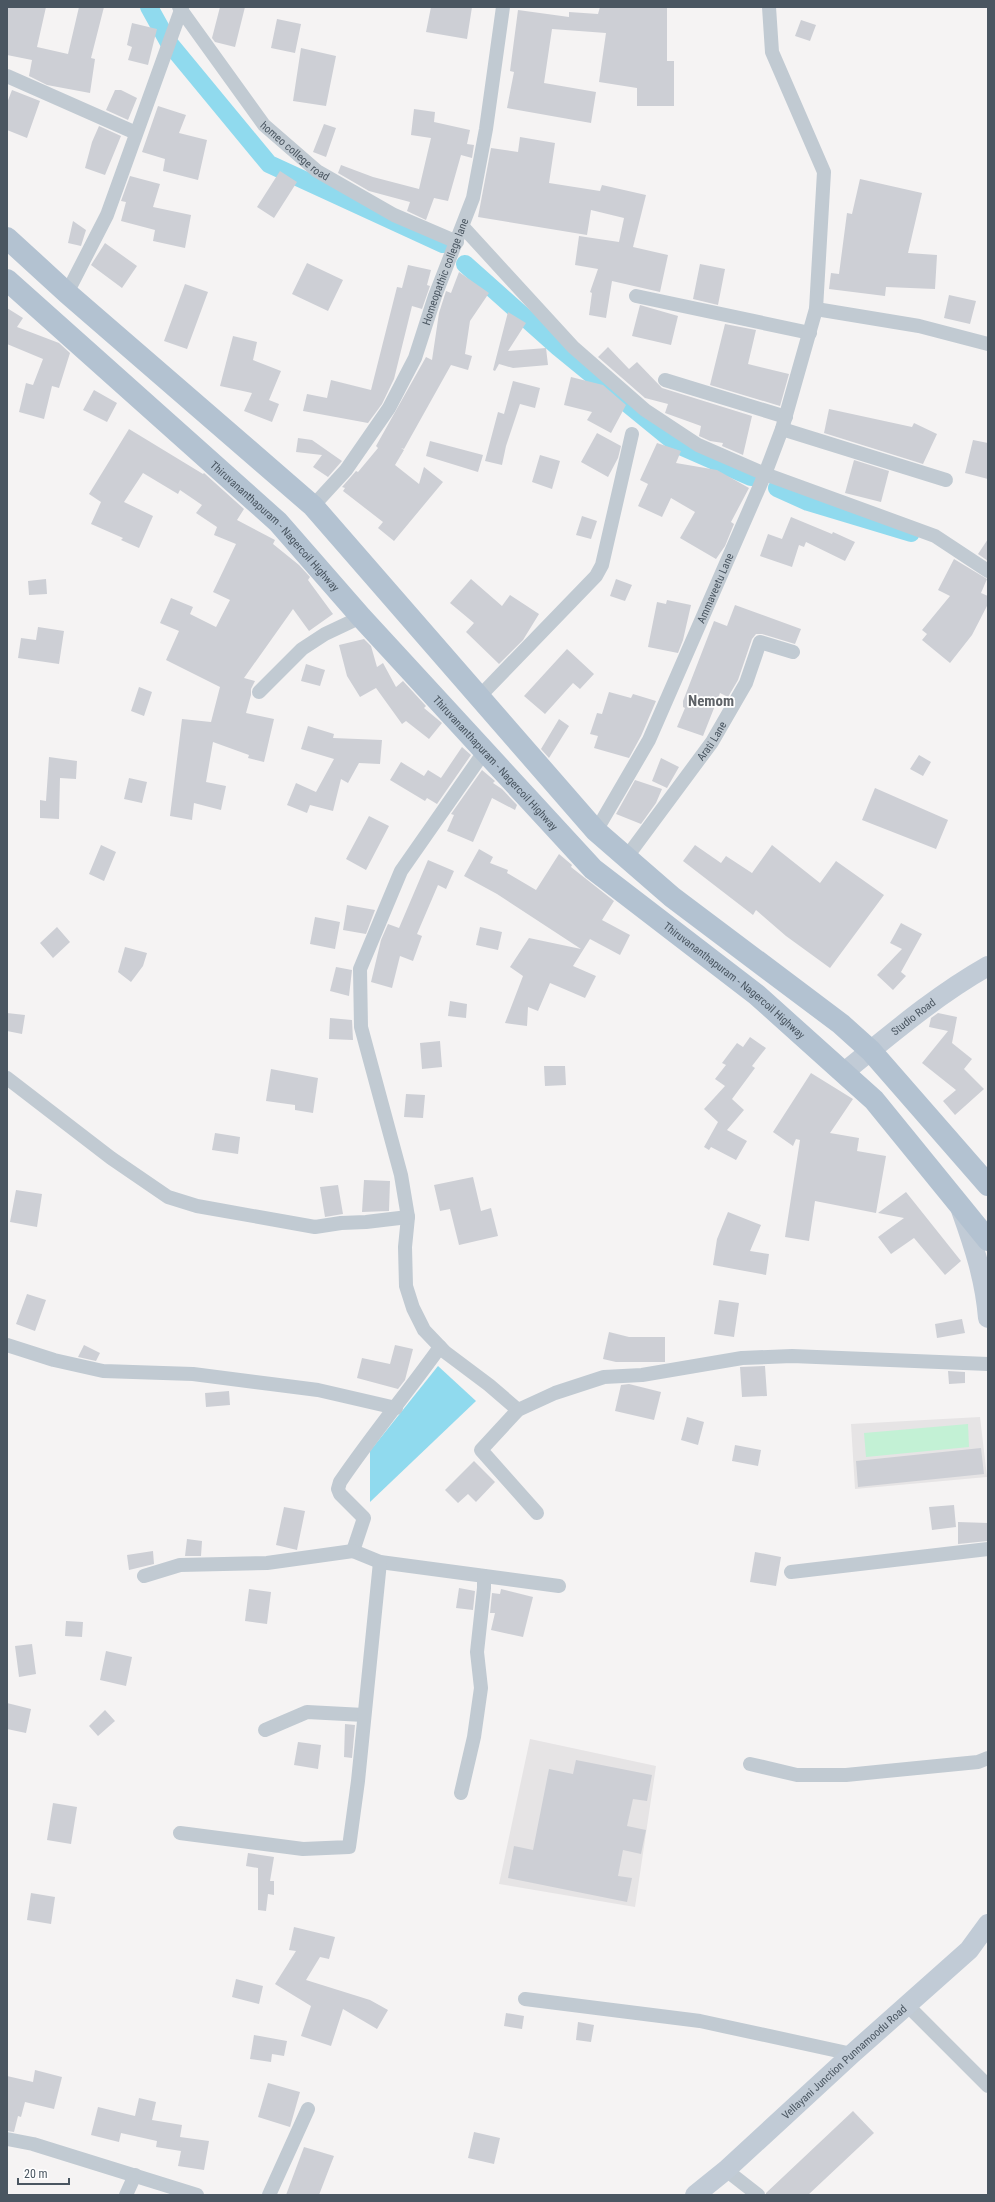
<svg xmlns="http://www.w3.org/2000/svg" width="995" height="2202" font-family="'Roboto Condensed',sans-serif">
<rect width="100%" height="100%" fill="#f5f3f3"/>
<path fill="#e6e4e5" d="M980,1417L987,1477L855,1489L851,1424Z
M530,1739L656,1766L635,1907L499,1884Z"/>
<path fill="#c3f1d5" d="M968,1424L969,1447L866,1457L864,1433Z"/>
<path fill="#90daee" d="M438,1366L476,1401L370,1502V1451Z"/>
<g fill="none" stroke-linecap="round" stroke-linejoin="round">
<path stroke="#90daee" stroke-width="18" d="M149,7L169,43L269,164L443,244
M465,264L558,347L678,445L751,477
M777,488L808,502L911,533"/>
</g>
<path fill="#cdcfd5" d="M7,7H46L37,47L68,54L79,7H104L91,58L95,59L90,93L47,85L29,76L32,60L7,55Z
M220,7H245L235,47L215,42L212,38Z
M431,7H472L467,39L426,32Z
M600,7H667V61H674V106H637V88L599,82L606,33L552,29L544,83L596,92L591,123L507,108L514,72L510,71L518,10L569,17V12L598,14Z
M277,19L301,24L295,53L271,48Z
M801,20L816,25L810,41L795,36Z
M132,23L157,29L148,65L128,60L132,47L127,45Z
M301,48L336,56L326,106L293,101Z
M12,90L40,101L27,138L7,130V103Z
M115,90H121L137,98L128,120L106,110Z
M158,106L186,115L179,133L207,140L198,180L163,171L165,159L142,152Z
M414,109L435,112L434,122L470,130L467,144L474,145L472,158L461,155L448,201L434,198L426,220L407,211L410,202L369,191L338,173L341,165L373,177L419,189L431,138L411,135Z
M324,124L336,128L326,157L313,152Z
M99,126L121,136L105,175L85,168L92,142Z
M520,137L555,143L549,183L600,191L602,185L646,195L633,247L668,255L660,292L612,281L606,318L589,315L592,293L590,292L598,269L575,265L579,236L619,242L624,218L591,210L587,235L478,217L491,148L518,152Z
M280,171L297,182L274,218L257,207Z
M130,176L160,184L153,207L191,215L185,248L153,241L155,230L121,221L126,202L121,201Z
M860,179L922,193L908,253L937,255L935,289L886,287L885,296L829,289L831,273L839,274L847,213L852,214Z
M73,221L86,230L81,246L68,243Z
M105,243L137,266L122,288L91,265Z
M307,263L343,280L328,311L292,294Z
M700,264L725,269L718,305L693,299Z
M408,265L431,270L427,285L430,286L422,309L412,306L394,379L382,404L368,423L303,411L307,394L327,398L331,380L371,390L397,287L402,288Z
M459,272L489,293L470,321L465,354L472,356L468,370L451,365L404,449L401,448L404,450L395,465L419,484L424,467L443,482L394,541L378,528L383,522L343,491L345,488L342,487L356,471L358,472L378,448L376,446L426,357L432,360L439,313L446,291L451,293Z
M185,284L208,292L187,349L164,341Z
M949,295L976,301L970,324L944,318Z
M640,305L678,316L671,345L632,336Z
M7,308L23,318L17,327L59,343L70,353L59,388L52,386L44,419L19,412L26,383L33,385L43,359L7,344Z
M508,312L526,323L508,351L546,348L548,365L513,368L499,364L495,371L493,370Z
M725,324L756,330L748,364L789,374L780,406L710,385Z
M233,336L257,342L253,360L281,371L269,400L279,404L272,422L244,411L252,393L220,386Z
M608,347L629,369L637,362L662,388L752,416L743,455L722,446L723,443L710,441L699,436L701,426L665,413L668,404L645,398L598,357Z
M571,377L603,385L626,405L611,433L587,420L592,412L564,405Z
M513,381L540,388L535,408L520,404L506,446L502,465L485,461L498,412L504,414Z
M94,390L117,403L107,422L83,410Z
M829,409L912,427L914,423L937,434L923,464L824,433Z
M129,429L203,474L204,473L244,509L237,520L275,540L273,544L299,565L310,577L308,580L333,614L309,631L293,609L244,678L255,681L251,689V695L246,713L274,719L264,762L248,758L249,755L213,742L206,782L226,786L221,810L194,803L192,820L170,816L182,719L211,722L220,687L166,660L179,631L160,623L171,598L193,607L190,614L216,627L230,600L213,592L236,544L214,535L217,527L196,513L202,505L180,490L178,494L143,473L124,502L153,516L139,548L121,540L123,538L91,524L101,502L89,494Z
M597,433L621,446L618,458L608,477L581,462Z
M298,438L312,440L342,461L328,477L313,467L322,455L296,452Z
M973,440L988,443V479L965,473Z
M430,441L483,455L478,472L426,456Z
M657,443L681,451L676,463L717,470L749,488L731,522L734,524L725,546L716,559L680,538L695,512L671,498L662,517L638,506L648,484L640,480Z
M540,455L560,461L552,489L532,482Z
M854,460L889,471L881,502L845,493Z
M582,516L597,521L591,539L576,535Z
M791,517L832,534L833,532L855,542L845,561L806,542L804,547L799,545L792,567L760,556L768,534L782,539Z
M988,539V561L978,554Z
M954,559L987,579L981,593L988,596V604L972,635L950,663L922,640L927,634L922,630L950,596L938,590Z
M46,579L47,594L29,595L28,581Z
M471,579L502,606L510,595L539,614L523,640L499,664L466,632L474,623L450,603Z
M616,579L632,585L625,601L610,596Z
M667,600L691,605L683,640L678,653L648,647L657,602L666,604Z
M735,605L801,629L795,644L762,634H756L752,639L738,680L728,697L720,693L703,736L677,727L685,708L683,707V701L714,621L727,626Z
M38,627L64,631L59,664L18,658L21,638L36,640Z
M364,639L371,646L377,667L383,663L396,687L403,681L426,706L424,708L442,723L429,739L406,721L402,724L376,688L360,697L347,676L339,645Z
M567,649L594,674L580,689L573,683L545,714L524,696Z
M306,664L325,670L320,686L301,681Z
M139,687L152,692L144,716L131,711Z
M609,692L631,698L633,694L656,701L641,736L629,758L594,748L598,736L590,734L597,713L602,714Z
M559,719L569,726L549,758L541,749Z
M308,726L334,734L333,738L382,740L380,764L359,763L348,783L341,779L333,811L310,805L307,813L287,805L296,783L316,792L334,759L301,749Z
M462,747L471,755L437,804L427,798L425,801L390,780L401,762L424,776L428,770L441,778Z
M919,755L931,762L923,776L910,769Z
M49,757L77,761L76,779L60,778L59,819L40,818V800L46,801Z
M661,758L679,767L667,788L652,781Z
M482,770L495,781L493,783L502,789L517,805L515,810L492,798L473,842L447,831L454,815L451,814Z
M129,778L147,782L142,803L124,799Z
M635,780L662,789L656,803L641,824L616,814Z
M875,788L948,820L936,849L862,820Z
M369,816L389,826L366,870L346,859Z
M101,845L116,852L104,881L89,874Z
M695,845L721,863L726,856L752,873L772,845L820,883L836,861L884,895L830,968L786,936L756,910L753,915L683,861Z
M479,849L493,857L490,863L508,870L507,873L536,890L559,854L572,865L571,867L614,901L602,920L630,935L620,955L590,939L573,966L596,976L585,998L550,983L538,1011L528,1007L527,1026L505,1023L523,976L510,967L529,938L581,949L497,894L464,876Z
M428,860L454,871L446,889L438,885L417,934L422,936L413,961L400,956L392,988L371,982L381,940L388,924L399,928Z
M347,905L375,910L366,934L343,930Z
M315,917L340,922L335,949L310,944Z
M901,923L922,934L901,972L906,976L893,990L877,975L902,949L890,943Z
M57,927L70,942L53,958L40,943Z
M480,927L502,932L498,950L476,945Z
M125,947L147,953L143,966L131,982L118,972Z
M336,967L352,970L349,996L330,991Z
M450,1001L467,1004L466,1018L448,1016Z
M7,1013L25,1015L22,1034L7,1031Z
M938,1013L957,1017L952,1043L972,1059L964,1069L984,1089L955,1115L943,1101L956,1090L922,1063L948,1031L929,1027L931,1018Z
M330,1018L352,1020L353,1040L329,1039Z
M750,1037L766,1048L752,1066L755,1068L732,1099L744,1110L727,1130L747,1141L736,1160L711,1147L709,1150L704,1147L718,1122L704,1109L725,1086L715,1079L726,1065L722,1063L737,1043L743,1047Z
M440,1041L442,1067L422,1069L420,1043Z
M544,1066H565L566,1085L545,1086Z
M271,1069L318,1078L313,1113L295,1110V1105L266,1101Z
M811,1073L853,1099L830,1133L859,1138L857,1151L886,1156L876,1213L815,1201L809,1241L785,1237L800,1140L796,1139L793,1146L773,1132Z
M406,1094L425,1095L423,1118L404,1117Z
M215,1133L240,1137L238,1154L212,1150Z
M473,1177L481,1211L491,1208L498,1236L459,1245L450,1209L440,1211L434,1185Z
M364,1180L390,1181L389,1211L362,1212Z
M338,1185L343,1214L325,1217L320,1187Z
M16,1190L42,1194L37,1227L10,1222Z
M906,1192L961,1261L945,1275L914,1238L891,1254L878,1237L904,1218L878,1213Z
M728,1212L761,1225L750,1251L769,1254L766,1275L713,1265L717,1239Z
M27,1294L46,1300L35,1331L16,1324Z
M719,1300L739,1303L734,1337L714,1334Z
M962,1319L965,1333L937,1338L935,1324Z
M609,1332L629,1337H665V1362H616L603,1359Z
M84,1345L100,1353L96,1361L78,1357Z
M395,1345L413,1349L405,1380L398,1389L357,1378L362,1358L390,1364Z
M765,1366L767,1396L742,1397L740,1367Z
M948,1371L965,1372V1383L949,1384Z
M629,1384L661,1392L654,1420L615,1411L621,1385Z
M229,1391L230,1405L206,1407L205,1393Z
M687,1417L704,1422L698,1445L681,1440Z
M735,1445L761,1450L758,1466L732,1461Z
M981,1448L984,1474L858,1487L856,1461Z
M474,1461L495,1482L476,1502L468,1494L458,1503L445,1490Z
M954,1505L956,1527L932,1530L929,1507Z
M284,1507L305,1511L297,1550L276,1545Z
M958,1522L988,1523V1541L958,1544Z
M187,1539L202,1541L201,1556H185Z
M153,1551L154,1564L129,1570L127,1555Z
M755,1552L781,1557L776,1586L750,1582Z
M459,1588L475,1591L473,1610L456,1608Z
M249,1589L271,1592L267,1624L245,1621Z
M501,1589L533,1597L523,1637L491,1630L495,1613H490L492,1593L500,1594Z
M66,1621L83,1622L82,1637L65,1636Z
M32,1644L36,1674L19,1677L15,1646Z
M106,1651L132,1657L126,1686L100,1680Z
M7,1703L31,1709L26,1733L7,1729Z
M105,1710L115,1721L98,1736L89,1726Z
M345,1724L355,1725L352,1758L344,1757Z
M298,1742L321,1745L318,1769L294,1765Z
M576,1760L652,1775L647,1801L633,1799L627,1826L646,1830L641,1854L623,1850L618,1876L632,1878L627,1902L508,1878L514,1846L533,1850L549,1769L573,1774Z
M53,1803L77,1807L71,1844L47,1840Z
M248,1853L274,1857L270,1881H274V1895L268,1894L266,1911L258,1910V1868L246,1866Z
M31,1893L55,1897L51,1924L27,1920Z
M294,1927L335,1937L329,1959L320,1957L306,1980L370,2000L388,2010L377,2029L343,2009L331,2046L301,2036L311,2006L275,1984L296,1951L289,1950Z
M236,1979L263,1986L259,2004L232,1997Z
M506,2013L524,2016L522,2029L504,2026Z
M578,2022L594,2025L591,2042L576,2040Z
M254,2035L287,2041L284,2056L272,2054L271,2062L250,2059Z
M35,2070L62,2077L54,2109L25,2102L21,2117L18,2116L14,2132L7,2131V2076L33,2082Z
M268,2083L300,2092L290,2127L258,2117Z
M139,2098L156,2102L152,2120L182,2125L180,2137L209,2141L204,2170L178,2166L181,2151L156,2147L157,2141L121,2133L119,2142L91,2135L98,2107L135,2116Z
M853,2111L874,2133L808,2195H766V2193Z
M474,2132L500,2138L494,2164L468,2158Z
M304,2147L334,2156L319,2195H286Z"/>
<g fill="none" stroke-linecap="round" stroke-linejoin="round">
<g stroke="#c1cad2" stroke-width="14">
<path id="s1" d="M179,7L264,125L317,171L394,215L457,242"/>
<path d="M7,76L136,133"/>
<path d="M463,227L573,347L645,410L698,445L765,474L935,536L988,571"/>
<path d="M67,293L107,215L182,7"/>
<path d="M636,296L810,333"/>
<path d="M816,309L919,326L988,344"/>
<path d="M665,380L786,417"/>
<path d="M782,429L946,480"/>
<path id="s2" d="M313,506L346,470L389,408L415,358L435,296L473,198L486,129L503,7"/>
<path d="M259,692L302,649L325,634L361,617"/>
<path d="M479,697L596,576L602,565L632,434"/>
<path d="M484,752L401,871L360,969L361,1027L401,1175L408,1217L405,1247L406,1286L413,1308L424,1330L445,1352L489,1385L518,1410"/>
<path id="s3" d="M596,831L649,740L765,474L782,429L816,309L824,172L772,52L769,7"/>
<path id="s4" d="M626,858L712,742L746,683L760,642L793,652"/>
<path d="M7,1078L111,1158L168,1197L197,1206L315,1227L341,1223L366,1222L408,1217"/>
<path d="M7,1345L54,1360L103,1371L193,1374L271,1384L318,1390L396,1408"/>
<path d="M440,1347C407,1393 372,1435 340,1482L338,1489L340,1494L364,1518L353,1551L380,1562L559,1586"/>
<path d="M537,1513L481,1450L518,1410L555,1393L604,1377L642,1375L742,1358L792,1356L988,1364"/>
<path d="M791,1572L988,1549"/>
<path d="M144,1576L180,1565L267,1563L353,1551"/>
<path d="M265,1730L307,1712L364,1715"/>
<path d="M750,1764L797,1775H846L978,1762L988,1758"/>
<path d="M461,1793L474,1737L481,1688L477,1652L484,1588V1576"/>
<path d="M180,1833L303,1849L349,1847L358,1781L380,1562"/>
<path d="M525,1999L700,2021L852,2054"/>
<path d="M907,2005L988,2086"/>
<path d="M7,2139L33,2144L197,2195"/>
<path d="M726,2170L758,2195"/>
<path d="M126,2195L135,2175"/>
<path d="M269,2195L308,2109"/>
</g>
<g stroke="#c1cbd6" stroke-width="20">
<path id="s5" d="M843,1073C890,1035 935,996 988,966"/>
<path d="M961,1210C974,1246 985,1280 988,1318"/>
<path id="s6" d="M695,2195L726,2170L852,2054L969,1950L988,1924"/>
</g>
<g stroke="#b3c2d1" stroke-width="22">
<path d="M7,238L67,293L313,506L596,831L672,897L841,1024L871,1051L988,1185"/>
<path id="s7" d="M7,280L278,522L361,617L593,869L757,995L874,1100L988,1240"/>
</g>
</g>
<g text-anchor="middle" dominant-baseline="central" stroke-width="3.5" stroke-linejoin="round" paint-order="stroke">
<g font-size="11" fill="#4a5661" stroke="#fff">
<text stroke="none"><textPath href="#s1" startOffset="186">homeo college road</textPath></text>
<text stroke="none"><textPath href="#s2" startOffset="272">Homeopathic college lane</textPath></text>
<text stroke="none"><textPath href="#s7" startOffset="364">Thiruvananthapuram - Nagercoil Highway</textPath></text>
<text stroke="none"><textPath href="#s3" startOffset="271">Ammaveetu Lane</textPath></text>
<text stroke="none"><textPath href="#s4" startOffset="145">Arati Lane</textPath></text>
<text stroke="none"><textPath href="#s7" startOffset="688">Thiruvananthapuram - Nagercoil Highway</textPath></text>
<text stroke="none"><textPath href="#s7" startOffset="1012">Thiruvananthapuram - Nagercoil Highway</textPath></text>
<text stroke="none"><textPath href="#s5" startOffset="90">Studio Road</textPath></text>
<text stroke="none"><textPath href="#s6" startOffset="200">Vellayani Junction Punnamoodu Road</textPath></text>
</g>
<g font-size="15" font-weight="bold" fill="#5f6368" stroke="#fff">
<text x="711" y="701">Nemom</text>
</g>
</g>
<rect width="995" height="2202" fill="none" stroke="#4a5661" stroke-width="16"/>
<path d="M18 2178v6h51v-6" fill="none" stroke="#4a5661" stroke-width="2"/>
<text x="24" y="2178" font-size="12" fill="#4a5661" stroke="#ffffff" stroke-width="3" paint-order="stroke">20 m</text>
</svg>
